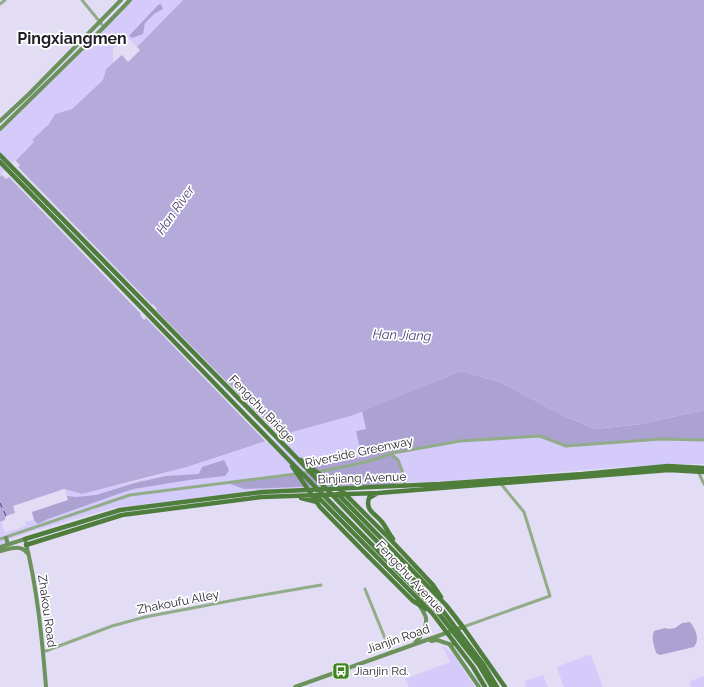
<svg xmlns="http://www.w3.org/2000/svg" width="704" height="687" font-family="Raleway,sans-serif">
<rect width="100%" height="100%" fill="#e2ddf5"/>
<path fill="#d5cbfa" d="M128,0H183L137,47L127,37L113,49V63L106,69L103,80L72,109L55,114L49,124L32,140L35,142L0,177V127Z
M362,411L366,429L356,431L460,441L540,436L704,440V464H678L608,468L438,482H404L383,486L291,488L253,490L224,495L113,508L37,530L7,540L8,544L0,547V522L1,521L5,533L26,526L25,522L34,520L32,512L68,500L65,489L82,494L145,479L187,467L296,431L354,415Z
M442,645L453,654L475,687H409L405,679L450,662Z
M588,655H591L603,687H564L557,669L559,666Z
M543,675L548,687H526L524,681Z
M704,676V687H691L690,683L691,681Z"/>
<path fill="#aca2d1" d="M161,4L163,9L154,14L145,23L143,34L132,38L129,36L158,5Z
M461,371L500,382L566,417L596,429L641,424L704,410V440L661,439L566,446L540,436L460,441L393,453L398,460L404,482L389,485L298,487L244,489L228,483L313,472V456L323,461L330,462L362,457L356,431L366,429L362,411Z
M224,460L229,470L225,476L189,480L134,489L121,493L48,519L38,524L34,520L32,512L68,500L67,496L76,497L96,495L135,483L166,476L199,474L202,467Z
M690,622C696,630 700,639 694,647L660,655L656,653C654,645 651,639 654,631L665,628L669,629L675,628L682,623Z"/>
<path fill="#b5abda" d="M183,0H704V410L641,424L596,429L566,417L500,382L461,371L354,415L296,431L187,467L82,494L64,489L13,506L15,513L6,516L5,520L0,522V177L34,142L32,140L49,124L55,114L72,109L103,80L106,69L122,55L128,62L140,50L137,47Z"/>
<path fill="#e2ddf5" d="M15,160L20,165L18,167L152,305L153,304L157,309L156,310L282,438L267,443L146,318L144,320L140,315L141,314L9,177L6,179L1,174L13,161L14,162Z"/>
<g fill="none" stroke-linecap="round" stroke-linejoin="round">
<path stroke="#4c3b76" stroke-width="1" stroke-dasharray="5 4" stroke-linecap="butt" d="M0,503L6,516"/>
<path stroke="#92ac89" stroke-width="3" d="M82,0L104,27
M0,4L5,0
M391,454L398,460L402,470L405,486
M698,471L704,484
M317,472L352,465L370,461L393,453L460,441L540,436L566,446L661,439L704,440
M0,539L130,495L311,472
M365,589L391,653
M463,627L550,596L524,512L501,484
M43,652L112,626L145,617L240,599L321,585"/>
<path stroke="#6b925d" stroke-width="4" d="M0,121L29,94L121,0
M0,129L104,27L130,0
M6,538L8,544
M0,547L25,539C37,587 42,637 46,687
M0,551C9,549 21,544 27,553
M431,641L437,640L452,645
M415,643C421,637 427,628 426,618C425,614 422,610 420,606
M450,645L479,687
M295,687L463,627"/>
<path stroke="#4f7e3c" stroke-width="4.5" d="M338,494L446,605L463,627L505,687
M376,494L369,498C365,511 375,513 382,522C386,527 389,534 393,539
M316,495L432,613L473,667L485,687
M301,498L317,502
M389,538L433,585L441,597
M25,539L120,510L262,492L440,484L583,474L668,466L704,468
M26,545L122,515L261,497L378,493L669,470L704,472
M368,556L413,601L426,609"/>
<path stroke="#4f7e3c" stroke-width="4.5" d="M0,155L289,450L440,607L483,664L497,687
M0,162L284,455L436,610L479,665L492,687
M301,460L342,491L389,538
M292,466L320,507L368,556"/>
</g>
<defs>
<symbol id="bus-square" viewBox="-11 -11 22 22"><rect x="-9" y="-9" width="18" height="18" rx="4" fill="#428324" stroke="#fff"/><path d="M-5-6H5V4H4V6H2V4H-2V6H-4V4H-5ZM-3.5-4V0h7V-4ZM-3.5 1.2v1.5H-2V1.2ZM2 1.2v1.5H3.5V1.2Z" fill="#fff"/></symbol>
</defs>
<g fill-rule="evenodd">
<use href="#bus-square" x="331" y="661" width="20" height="20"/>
</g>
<g text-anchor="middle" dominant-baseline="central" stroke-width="3.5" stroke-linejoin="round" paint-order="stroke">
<g font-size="12" fill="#211f28" stroke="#fff">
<text transform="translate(262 409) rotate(46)">Fengchu Bridge</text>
<text transform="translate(359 452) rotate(-12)">Riverside Greenway</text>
<text transform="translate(362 478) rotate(-2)">Binjiang Avenue</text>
<text transform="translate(410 577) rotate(47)">Fengchu Avenue</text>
<text transform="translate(178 602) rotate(-11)">Zhakoufu Alley</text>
<text transform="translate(47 611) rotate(82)">Zhakou Road</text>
<text transform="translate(398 639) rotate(-19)">Jianjin Road</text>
</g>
<g font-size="12" fill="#211f28" stroke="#fff" text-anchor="start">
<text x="354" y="671">Jianjin Rd.</text>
</g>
<g font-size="13" font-style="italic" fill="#4c3b76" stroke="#fff">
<text transform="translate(175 210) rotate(-55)">Han River</text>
<text transform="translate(402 335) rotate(2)">Han Jiang</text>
</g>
<g font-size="16" font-weight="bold" fill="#211f28" stroke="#fff">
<text x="72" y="38">Pingxiangmen</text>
</g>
</g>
</svg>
